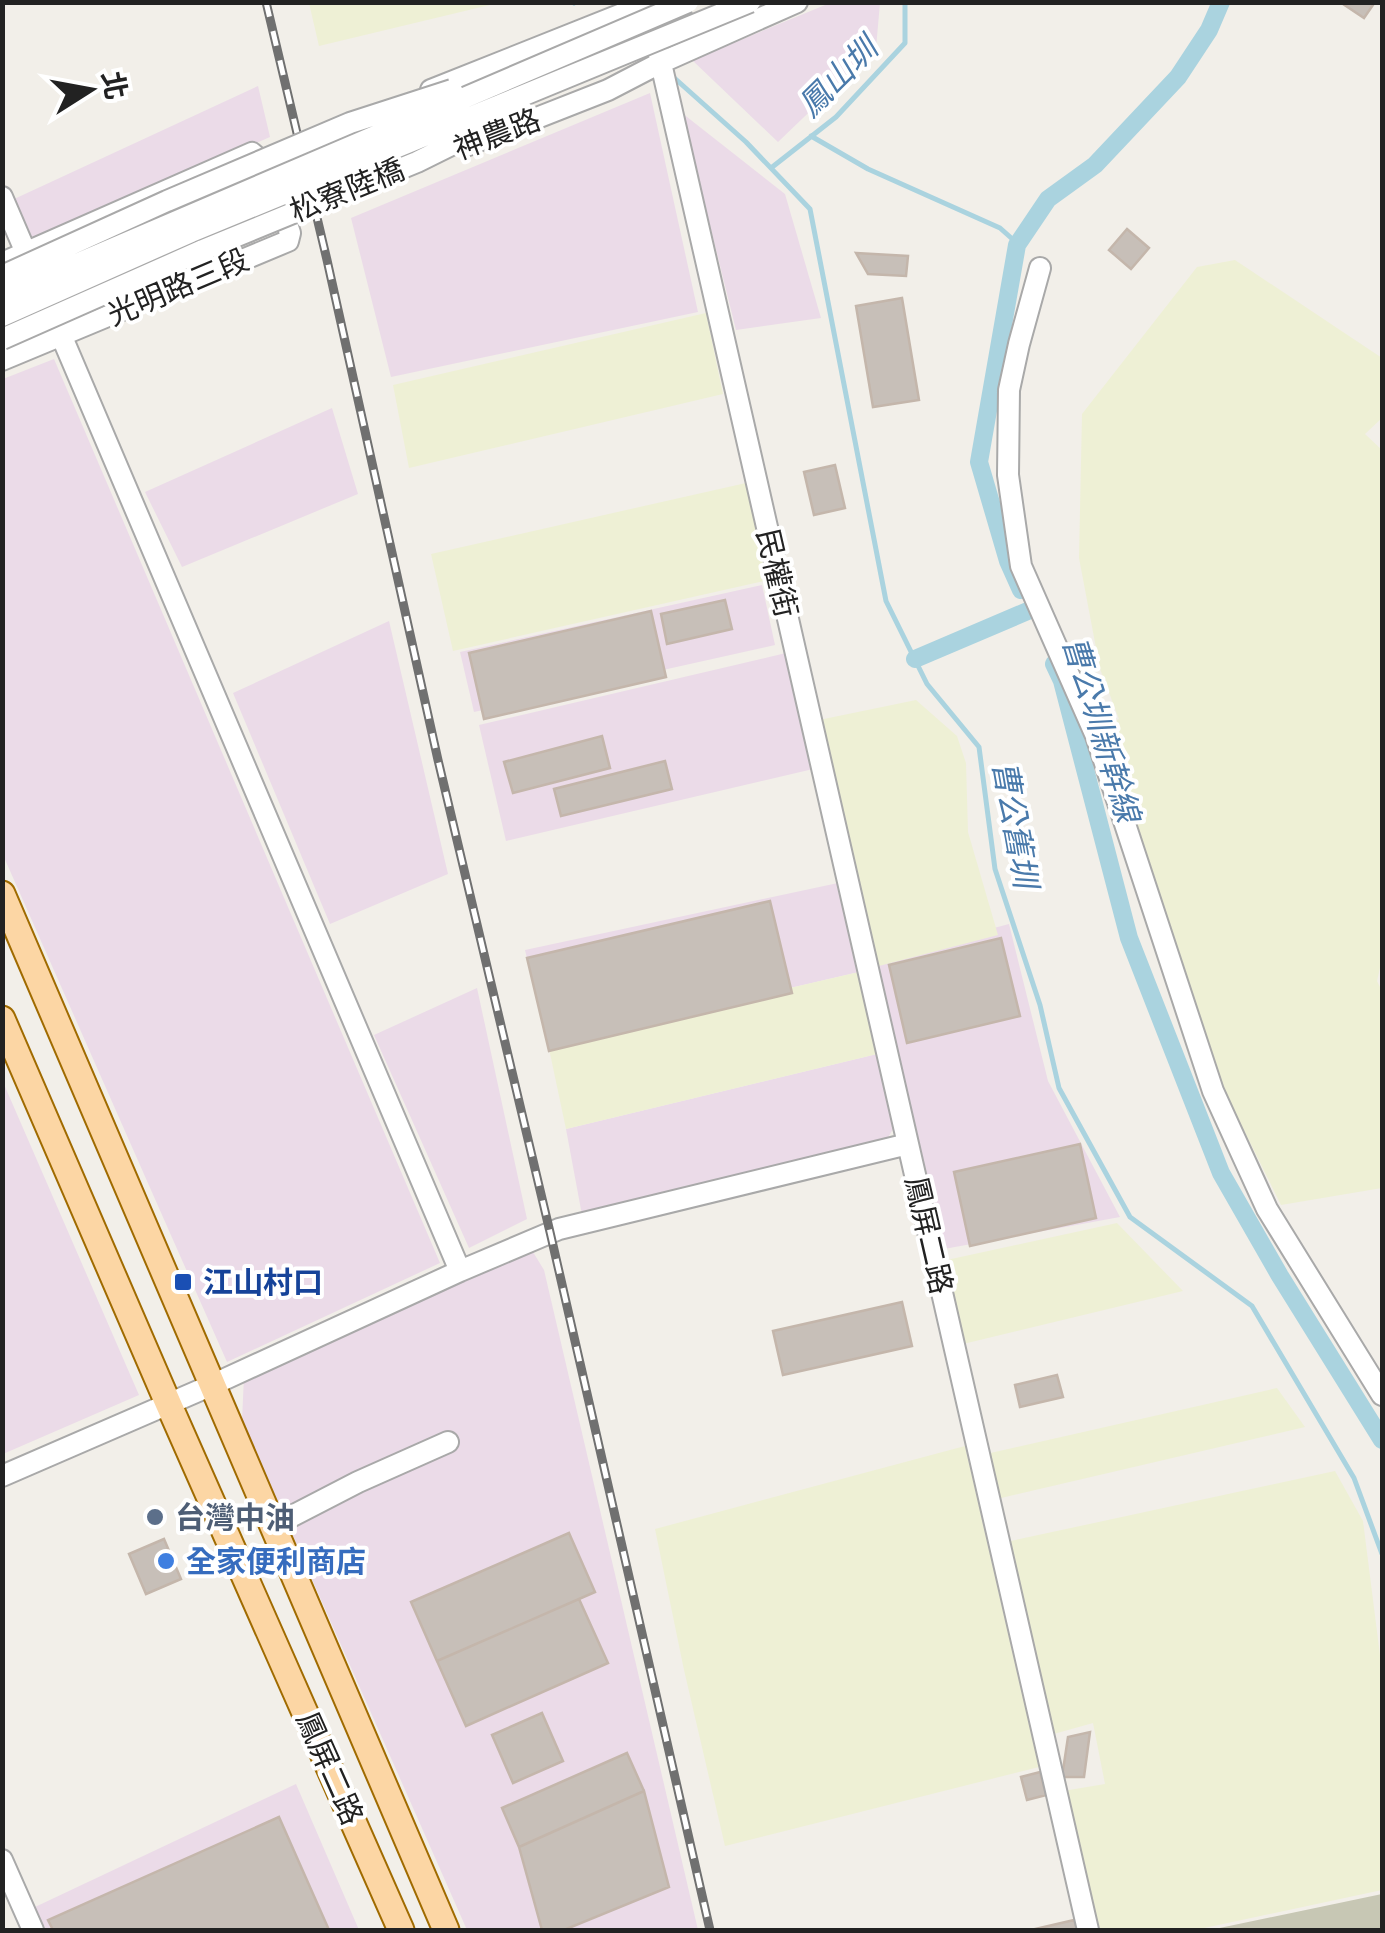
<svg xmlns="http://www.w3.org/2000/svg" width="1385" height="1933" font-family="Helvetica,'Noto Sans TC',sans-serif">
<rect width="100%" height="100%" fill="#f2efe9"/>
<path fill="#ebdbe8" d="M830,3H880L876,48L778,142L692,60Z
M258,86L270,137L29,244L12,200Z
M650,93L698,312L391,377L351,218Z
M682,113L785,194L821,318L736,330Z
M54,359L440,1263L227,1362L3,855V379Z
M332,408L358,494L182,567L145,492Z
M762,585L775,645L474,712L460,652Z
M389,621L448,874L330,924L233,693Z
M786,653L813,769L506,841L479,725Z
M838,883L859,972L548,1044L525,950Z
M1009,924L1048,1081L1120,1217L944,1249L877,959Z
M477,988L527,1219L469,1248L374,1035Z
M877,1054L893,1129L883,1146L582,1215L566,1129Z
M3,1082L139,1395L3,1454H2Z
M533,1252L544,1270L698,1930H467L242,1421L244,1376Z
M296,1784L359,1930H46L35,1907Z"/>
<path fill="#c7c7b4" d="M1382,1894V1930H1210Z"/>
<path fill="#eef0d5" d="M309,3V2L498,3L319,46Z
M1235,260L1382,358V418L1365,434L1382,450V959L1377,981L1382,991V1188L1281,1205L1227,1096L1102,726L1119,719L1100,669L1079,558L1082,414L1197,267Z
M706,313L723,394L409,468L393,385Z
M746,483L768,580L453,651L431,554Z
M916,700L957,736L966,763L968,832L998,935L875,967L819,720Z
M859,972L877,1054L566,1129L548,1044Z
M1117,1223L1183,1291L959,1345L942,1261Z
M1277,1388L1305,1427L997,1499L986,1454Z
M965,1446L1039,1767L725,1846L684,1670L655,1529Z
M1335,1471L1363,1521L1380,1655L1382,1700V1890L1195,1930H1093L1063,1791L1105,1784L1093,1723L1050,1735L1006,1542Z"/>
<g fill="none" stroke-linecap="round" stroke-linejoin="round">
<path stroke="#aad3df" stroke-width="5" d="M573,2L574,3
M671,75L746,142L810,209L886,601L927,684L979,747L995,869L1040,1005L1059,1088L1130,1217L1252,1306L1354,1478L1382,1554
M811,136L868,169L1000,228L1018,244
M771,168L836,117L905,43V2"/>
<path stroke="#aad3df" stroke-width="18" d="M1021,590L1008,561L979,462L1017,245L1048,199L1095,165L1178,77L1209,30L1221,2
M915,659L1030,610
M1054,664L1062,681L1129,938L1221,1173L1280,1276L1382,1440"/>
</g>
<path fill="#c7bfb8" stroke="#c4b6ab" stroke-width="2.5" d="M1340,2H1375L1364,18Z
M1127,229L1149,248L1131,269L1109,250Z
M856,253L908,256L906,276L868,274Z
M902,298L919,400L873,407L856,306Z
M835,465L845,508L814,515L804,472Z
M725,600L732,629L667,644L661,614Z
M651,611L666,677L484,719L469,653Z
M602,736L610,768L513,793L504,762Z
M665,761L672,789L561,816L554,789Z
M770,901L792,993L549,1051L527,958Z
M1001,938L1020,1016L907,1043L889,965Z
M1080,1144L1096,1218L970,1246L954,1172Z
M902,1302L912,1346L783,1375L773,1331Z
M1057,1375L1063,1397L1020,1407L1015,1385Z
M569,1533L595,1592L437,1661L411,1602Z
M164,1539L181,1579L146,1594L129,1554Z
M579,1599L608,1663L466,1726L437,1661Z
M542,1713L563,1761L513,1783L492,1735Z
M1090,1732L1084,1777H1062L1068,1737Z
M627,1753L644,1791L519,1847L502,1808Z
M1040,1772L1046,1795L1027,1800L1021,1777Z
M644,1791L669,1887L564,1930H542L519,1847Z
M279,1817L329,1930H53L48,1920Z
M1074,1920L1077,1930H1031Z"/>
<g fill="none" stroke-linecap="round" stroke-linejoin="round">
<defs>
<path id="minor" d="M647,2L908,1144
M431,90L652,2
M468,145L608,90L660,63L797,2
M2,197L36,276
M2,263L252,153L268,167L290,233L288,241L2,360
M1040,268L1019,344L1009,390L1008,475L1021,566L1096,736L1213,1091L1267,1209L1382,1395
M47,302L460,1271
M2,1476L212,1385L460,1271L559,1229L908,1144L1088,1930
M273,1526L358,1482L448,1442
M2,1860L33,1930"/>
<path id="major" d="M2,894L446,1930
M2,1019L168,1403L401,1930"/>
</defs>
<use href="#minor" stroke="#a9a9a9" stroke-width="24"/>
<use href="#major" stroke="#a06b00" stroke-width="29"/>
<use href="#minor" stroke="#fff" stroke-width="20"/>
<use href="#major" stroke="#fcd6a4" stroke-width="25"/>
<defs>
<path id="rail" d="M266,2L327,260L438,760L550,1232L710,1930"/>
</defs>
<use href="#rail" stroke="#707070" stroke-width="9"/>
<use href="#rail" stroke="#fff" stroke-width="5" stroke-dasharray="15" stroke-linecap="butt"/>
<defs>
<path id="minor-bridge" d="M2,276L167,201L350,123L452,90
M2,296L688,2
M2,316L191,232L750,2
M2,339L203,250L417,162L522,110"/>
</defs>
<use href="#minor-bridge" stroke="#a9a9a9" stroke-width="24" stroke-linecap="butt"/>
<use href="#minor-bridge" stroke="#fff" stroke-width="20"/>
</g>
<rect fill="#1a4fb4" stroke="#fff" stroke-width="4" x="173" y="1272" width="20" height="20" rx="5"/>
<circle fill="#5c6f8a" stroke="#fff" stroke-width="4" cx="155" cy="1517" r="10"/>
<circle fill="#3f7fe0" stroke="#fff" stroke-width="4" cx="166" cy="1561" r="10"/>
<g text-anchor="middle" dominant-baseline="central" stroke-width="8" stroke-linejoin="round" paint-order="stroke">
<g font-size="30" fill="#222" stroke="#fff">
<text transform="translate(497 134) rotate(-21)">神農路</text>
<text transform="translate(347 190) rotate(-22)">松寮陸橋</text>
<text transform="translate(178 287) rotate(-23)">光明路三段</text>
<text transform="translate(777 573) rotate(77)">民權街</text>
<text transform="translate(929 1235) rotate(77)">鳳屏二路</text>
<text transform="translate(330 1768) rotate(66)">鳳屏二路</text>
</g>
<g font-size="30" font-weight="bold" fill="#164399" stroke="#fff" text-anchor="start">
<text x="203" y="1282">江山村口</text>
</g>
<g font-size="30" font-weight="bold" fill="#4e5e75" stroke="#fff" text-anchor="start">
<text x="175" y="1517">台灣中油</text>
</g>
<g font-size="30" font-weight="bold" fill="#366cbe" stroke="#fff" text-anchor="start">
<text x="186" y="1561">全家便利商店</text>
</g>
<g font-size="32" font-style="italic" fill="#4a7aab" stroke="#fff">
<text transform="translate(838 77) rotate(-45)">鳳山圳</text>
<text transform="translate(1101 729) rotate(73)">曹公圳新幹線</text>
<text transform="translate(1015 824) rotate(80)">曹公舊圳</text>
</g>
</g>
<rect width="1385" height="1933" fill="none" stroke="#222222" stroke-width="10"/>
<g transform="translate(90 90) rotate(79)" stroke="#ffffff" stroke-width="8" paint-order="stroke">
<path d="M0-8L18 38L0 25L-18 38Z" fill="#222222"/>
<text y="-15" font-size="28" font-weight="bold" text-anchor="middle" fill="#222222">北</text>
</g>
</svg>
